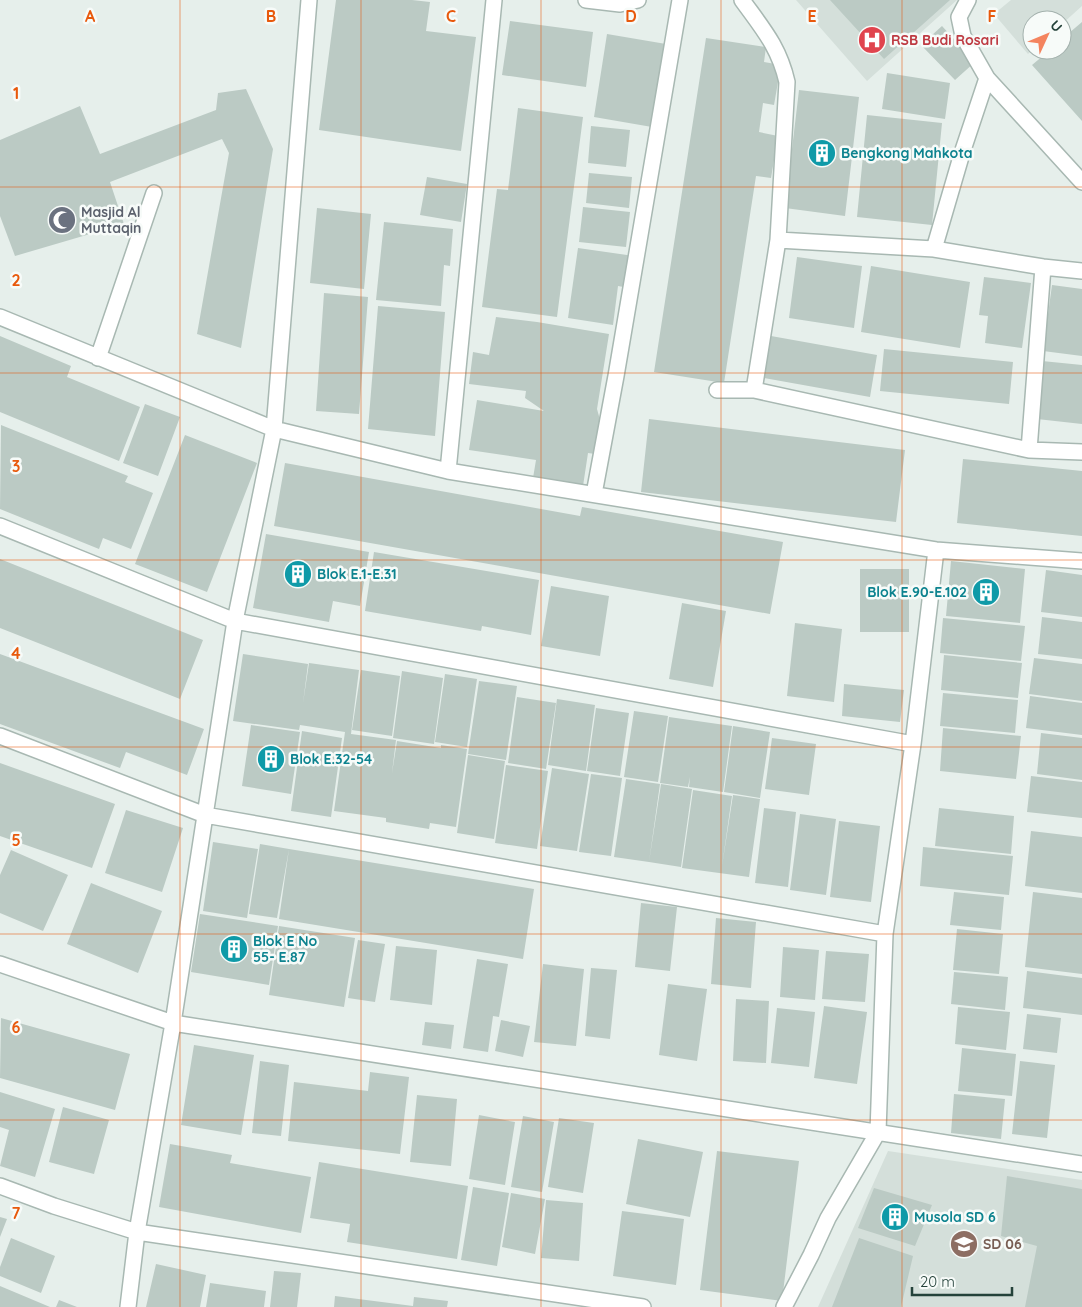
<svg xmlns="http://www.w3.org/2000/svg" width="1082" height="1307" font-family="Quicksand,sans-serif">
<rect width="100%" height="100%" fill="#e6efeb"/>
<path fill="#d4dfda" d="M796,0H957L867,81Z
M1011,0H1082V6L1062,24V20H1032V50L1028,54L994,14Z
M888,1151L1082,1180V1307H818Z"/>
<path fill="#bbcac4" d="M336,0H412L430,2L426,31L476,37L461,151L319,130Z
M830,0H950L884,59Z
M510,21L593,32L586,87L502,75Z
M1082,22V121L1032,65L1050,50H1062V39Z
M942,26L975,62L955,80L921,45Z
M607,34L666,44L652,127L594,117Z
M706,38L766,47L764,62L781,65L774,105L763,103L759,132L778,136L771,178L756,176L724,383L654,372Z
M887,73L950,83L945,119L882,109Z
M246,89L273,149L241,348L197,334L229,153L222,139L110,182L124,224L15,256L0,216V140L80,106L100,154L216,110L218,93Z
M799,90L859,97L845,216L785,208Z
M518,108L583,117L557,317L482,307L497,189L508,190Z
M867,115L942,123L932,225L857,217Z
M591,126L630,130L626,167L588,163Z
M589,173L632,177L629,208L586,203Z
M427,177L467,184L461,222L420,215Z
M583,207L630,212L626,247L579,242Z
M317,208L371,214L364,289L310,283Z
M384,222L453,229L450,266L444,265L441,306L376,300Z
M578,248L634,256L629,288L618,286L613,325L568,318Z
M797,257L862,266L854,328L789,318Z
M871,266L970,282L960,348L861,332Z
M984,277L1031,283L1022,348L985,343L988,316L979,315Z
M1052,285L1082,289V356L1043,351Z
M324,293L368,297L359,414L316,411Z
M378,306L445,312L435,436L368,429Z
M496,317L537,322L609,334L597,409L610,456L588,453L583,486L533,478L536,460L469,450L477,400L544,411L525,398L526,391L469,384L473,352L489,355Z
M0,336L71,366L67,377L140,407L119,461L0,412Z
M771,336L877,355L870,397L764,378Z
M884,349L1013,362L1009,404L880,391Z
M1042,361L1082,365V424L1037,419Z
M145,404L180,417L158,476L123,463Z
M649,419L905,450L896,522L641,492Z
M1,425L128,476L125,482L153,493L131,549L103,538L99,549L0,509Z
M185,435L257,463L207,592L135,564Z
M963,459L1082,471V536L957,523Z
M285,463L580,516L582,507L783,542L770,614L274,526Z
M266,534L369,552L360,606L333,601L329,622L253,608Z
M374,552L539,580L531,635L482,626L481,631L365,611Z
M0,559L203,640L180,699L0,628Z
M951,561L1025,569L1020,623L946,616Z
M860,569H909V632H860Z
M1046,570L1082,575V617L1041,612Z
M551,586L609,596L600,656L541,646Z
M682,603L726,611L713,687L669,679Z
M1042,617L1082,622V659L1038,654Z
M943,618L1025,626L1021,661L940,653Z
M795,623L842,629L834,702L787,696Z
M0,654L204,729L187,775L126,752L120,768L0,724Z
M243,654L308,664L303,703L309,663L359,670L351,734L396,740L392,773L397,741L441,748V745L467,749L456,827L430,823L429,829L386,822V818L334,811L345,732L300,725L299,730L233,721Z
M944,655L1022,663L1018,698L941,690Z
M1034,658L1082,664V701L1029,694Z
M361,670L400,676L392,736L352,730Z
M402,671L443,678L434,744L393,738Z
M445,674L477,679L467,747L435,742Z
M479,681L517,686L506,760L468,754Z
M844,684L904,690L900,722L842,716Z
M943,693L1018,700L1015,733L940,726Z
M1030,696L1082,703V735L1026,728Z
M517,697L556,703L546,769L508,763Z
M557,699L595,705L586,771L548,765Z
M596,708L629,713L620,776L587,771Z
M634,711L668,716L658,782L624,777Z
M669,717L732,726L723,792L689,787L690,777L688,787L660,783Z
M251,725L300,732L291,794L242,786Z
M733,726L770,732L760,798L724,792Z
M943,728L1021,736L1016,779L940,771Z
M302,731L342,738L331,817L291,811Z
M1041,733L1082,738V780L1037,774Z
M772,738L816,744L809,795L765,789Z
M468,755L505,761L494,839L457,833Z
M0,763L115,804L92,868L0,836Z
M506,765L548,771L537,849L495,843Z
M552,768L589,774L577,851L540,846Z
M591,774L622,778L611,856L579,852Z
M1031,776L1082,782V818L1027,812Z
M626,779L660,784L649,862L614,857Z
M661,784L692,789L681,867L649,862Z
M693,790L732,796L722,866L733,795L760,799L749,877L682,868Z
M764,808L796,812L788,887L755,883Z
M939,808L1014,816L1011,854L935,846Z
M126,810L183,828L162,892L105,873Z
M800,814L836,819L826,895L790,890Z
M839,821L880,826L871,902L830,897Z
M1031,831L1082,837V893L1025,886Z
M213,842L258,849L247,918L203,911Z
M260,844L289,849L277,918L249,914Z
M923,847L1013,856L1009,895L920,886Z
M289,849L534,889L523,959L279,919Z
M11,850L68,875L43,931L0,913V875Z
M91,883L162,911L138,973L67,944Z
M954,892L1004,897L1001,930L950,925Z
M1033,892L1082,898V974L1025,967Z
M641,903L677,907L670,971L635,967Z
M200,914L278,926L269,985L191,972Z
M716,918L756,922L751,988L711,984Z
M279,926L355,938L344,1007L269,995Z
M957,929L1003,934L999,974L953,970Z
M358,940L385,944L375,1002L348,998Z
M396,946L437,950L432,1005L390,1000Z
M783,947L819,950L815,1000L780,997Z
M826,951L869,954L865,1002L822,999Z
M477,959L508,964L499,1017L493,1016L488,1052L463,1048Z
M543,964L584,969L576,1046L534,1042Z
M591,968L617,970L610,1039L585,1036Z
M1027,971L1082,978V1015L1023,1008Z
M954,972L1008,977L1005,1010L951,1004Z
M668,984L707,989L697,1061L659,1055Z
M736,999L769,1001L766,1063L733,1061Z
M824,1006L867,1012L857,1084L814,1078Z
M958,1007L1010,1012L1006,1050L955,1044Z
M777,1008L815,1012L809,1067L771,1063Z
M1027,1014L1061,1018L1057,1053L1023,1049Z
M1,1018L130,1054L115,1110L0,1078Z
M501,1020L530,1026L523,1057L495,1051Z
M425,1022L454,1025L451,1049L422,1045Z
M194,1045L254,1055L241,1135L181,1125Z
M962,1048L1016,1054L1012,1096L958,1091Z
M260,1061L289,1065L281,1136L252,1133Z
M1020,1061L1055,1065L1047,1138L1012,1134Z
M370,1072L409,1077L400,1154L288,1141L294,1082L368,1091Z
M0,1092L55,1109L35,1177L0,1166L9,1130L0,1127Z
M954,1094L1005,1099L1001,1139L951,1133Z
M417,1095L457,1099L451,1166L410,1162Z
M63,1107L109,1120L94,1174L49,1162Z
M479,1115L515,1122L505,1185L469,1179Z
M523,1116L554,1122L542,1192L511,1187Z
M559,1118L594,1123L583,1193L548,1187Z
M638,1139L703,1152L690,1217L626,1204Z
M170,1144L232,1155L230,1163L311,1177L301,1233L159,1207Z
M717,1151L799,1161L782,1301L700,1290Z
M319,1162L468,1186L457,1259L347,1242L350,1224L310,1218Z
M1007,1176L1082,1189V1307H1025L1037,1246L1001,1236Z
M473,1187L509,1193L497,1266L461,1260Z
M874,1188L932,1205L915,1246L858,1228Z
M511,1193L545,1199L535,1254L502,1247Z
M546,1200L583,1203L579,1261L541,1258Z
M622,1211L684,1219L676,1285L613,1276Z
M0,1217L7,1219L0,1237Z
M11,1238L55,1256L41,1293L0,1276V1267Z
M859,1238L913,1256L901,1307H832Z
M156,1264L206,1275L200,1307H146Z
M274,1271L301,1273L297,1307H270Z
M210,1283L266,1291L264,1307H206Z
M0,1286L50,1307H0Z
M335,1296L413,1306L414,1297L448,1301L447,1307H334Z
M59,1300L77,1307H56Z"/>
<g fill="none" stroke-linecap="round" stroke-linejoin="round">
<defs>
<path id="minor" d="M586,0L620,4L638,0
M742,0C763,29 779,47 787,82L778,240L754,390
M968,0L959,17L963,36L987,78L1082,182
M778,240L934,249L1043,267L1082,271
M934,249L963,150L987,78
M0,317L274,429L448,471L936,550L1082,561
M98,358L154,193
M717,390H754L1029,450L1082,452
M1029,450L1043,267
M448,471L494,0
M594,494L616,376L680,0
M0,526L235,621L913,744
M0,736L205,815L885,934
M0,964L173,1023L1082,1164
M0,1186L54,1206L137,1232L643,1307
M128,1307L137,1232L173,1023L235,621L274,429L309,0
M784,1307L811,1255L828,1218L878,1132L885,934L913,744L936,550"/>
</defs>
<use href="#minor" stroke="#a8b8b2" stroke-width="18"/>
<use href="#minor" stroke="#fff" stroke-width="15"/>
</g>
<path fill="none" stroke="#e8590c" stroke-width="1" stroke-opacity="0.55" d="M180,0V1307M361,0V1307M541,0V1307M721,0V1307M902,0V1307M0,187H1082M0,373H1082M0,560H1082M0,747H1082M0,934H1082M0,1120H1082"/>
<defs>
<symbol id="hospital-disc" viewBox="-11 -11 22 22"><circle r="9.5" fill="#e0444e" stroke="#f7fbf9"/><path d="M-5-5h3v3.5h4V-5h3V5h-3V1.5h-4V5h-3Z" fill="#fff"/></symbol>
<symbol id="building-disc" viewBox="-11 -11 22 22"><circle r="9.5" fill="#0f9aa8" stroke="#f7fbf9"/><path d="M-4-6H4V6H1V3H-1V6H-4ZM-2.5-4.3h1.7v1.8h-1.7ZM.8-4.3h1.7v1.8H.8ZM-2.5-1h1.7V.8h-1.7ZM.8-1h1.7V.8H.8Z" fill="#fff"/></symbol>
<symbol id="mosque-disc" viewBox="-11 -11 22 22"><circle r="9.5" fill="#6b7280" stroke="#f7fbf9"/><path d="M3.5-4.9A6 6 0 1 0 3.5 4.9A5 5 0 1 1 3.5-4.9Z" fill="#fff"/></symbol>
<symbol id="school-disc" viewBox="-11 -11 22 22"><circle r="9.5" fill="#8d6e63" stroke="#f7fbf9"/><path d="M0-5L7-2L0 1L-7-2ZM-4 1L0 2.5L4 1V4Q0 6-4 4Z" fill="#fff"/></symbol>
</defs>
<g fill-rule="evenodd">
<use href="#hospital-disc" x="856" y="24" width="32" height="32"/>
<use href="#building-disc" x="806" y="137" width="32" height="32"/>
<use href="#mosque-disc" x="46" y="204" width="32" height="32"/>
<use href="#building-disc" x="282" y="558" width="32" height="32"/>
<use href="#building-disc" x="970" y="576" width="32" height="32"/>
<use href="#building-disc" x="255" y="743" width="32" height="32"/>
<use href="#building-disc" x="218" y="933" width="32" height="32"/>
<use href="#building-disc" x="879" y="1201" width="32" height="32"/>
<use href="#school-disc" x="948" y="1228" width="32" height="32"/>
</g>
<g text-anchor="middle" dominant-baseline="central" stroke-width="5" stroke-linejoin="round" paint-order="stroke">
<g font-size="14" font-weight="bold" fill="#be3a42" stroke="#f7fbf9" text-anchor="start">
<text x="891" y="40">RSB Budi Rosari</text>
</g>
<g font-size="14" font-weight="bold" fill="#0d838f" stroke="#f7fbf9" text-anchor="start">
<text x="841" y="153">Bengkong Mahkota</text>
<text x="317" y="574">Blok E.1-E.31</text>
<text x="967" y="592" text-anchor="end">Blok E.90-E.102</text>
<text x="290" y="759">Blok E.32-54</text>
<text x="253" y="941">Blok E No<tspan x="253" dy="16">55- E.87</tspan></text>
<text x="914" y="1217">Musola SD 6</text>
</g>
<g font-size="14" font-weight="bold" fill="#5b616d" stroke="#f7fbf9" text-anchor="start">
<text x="81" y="212">Masjid Al<tspan x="81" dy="16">Muttaqin</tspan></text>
</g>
<g font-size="14" font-weight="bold" fill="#785e54" stroke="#f7fbf9" text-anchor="start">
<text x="983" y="1244">SD 06</text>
</g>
</g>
<g font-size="16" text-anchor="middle" font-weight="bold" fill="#e8590c" stroke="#f7fbf9" stroke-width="5" stroke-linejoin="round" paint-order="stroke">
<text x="90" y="22">A</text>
<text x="271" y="22">B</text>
<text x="451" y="22">C</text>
<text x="631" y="22">D</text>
<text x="812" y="22">E</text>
<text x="992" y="22">F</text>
<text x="16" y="99">1</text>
<text x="16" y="286">2</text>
<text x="16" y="472">3</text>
<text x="16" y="659">4</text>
<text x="16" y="846">5</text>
<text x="16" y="1033">6</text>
<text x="16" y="1219">7</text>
</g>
<g transform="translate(1047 35) rotate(46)"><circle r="24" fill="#f7fbf9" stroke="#a3b1ad"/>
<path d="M0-4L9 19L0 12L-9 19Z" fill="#f4845f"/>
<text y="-8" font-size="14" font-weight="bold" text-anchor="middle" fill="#24423a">U</text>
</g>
<path d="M912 1287v8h100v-8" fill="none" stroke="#24423a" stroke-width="2.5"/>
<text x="920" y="1287" font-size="15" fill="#24423a" stroke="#f7fbf9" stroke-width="4" paint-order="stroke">20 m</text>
</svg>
